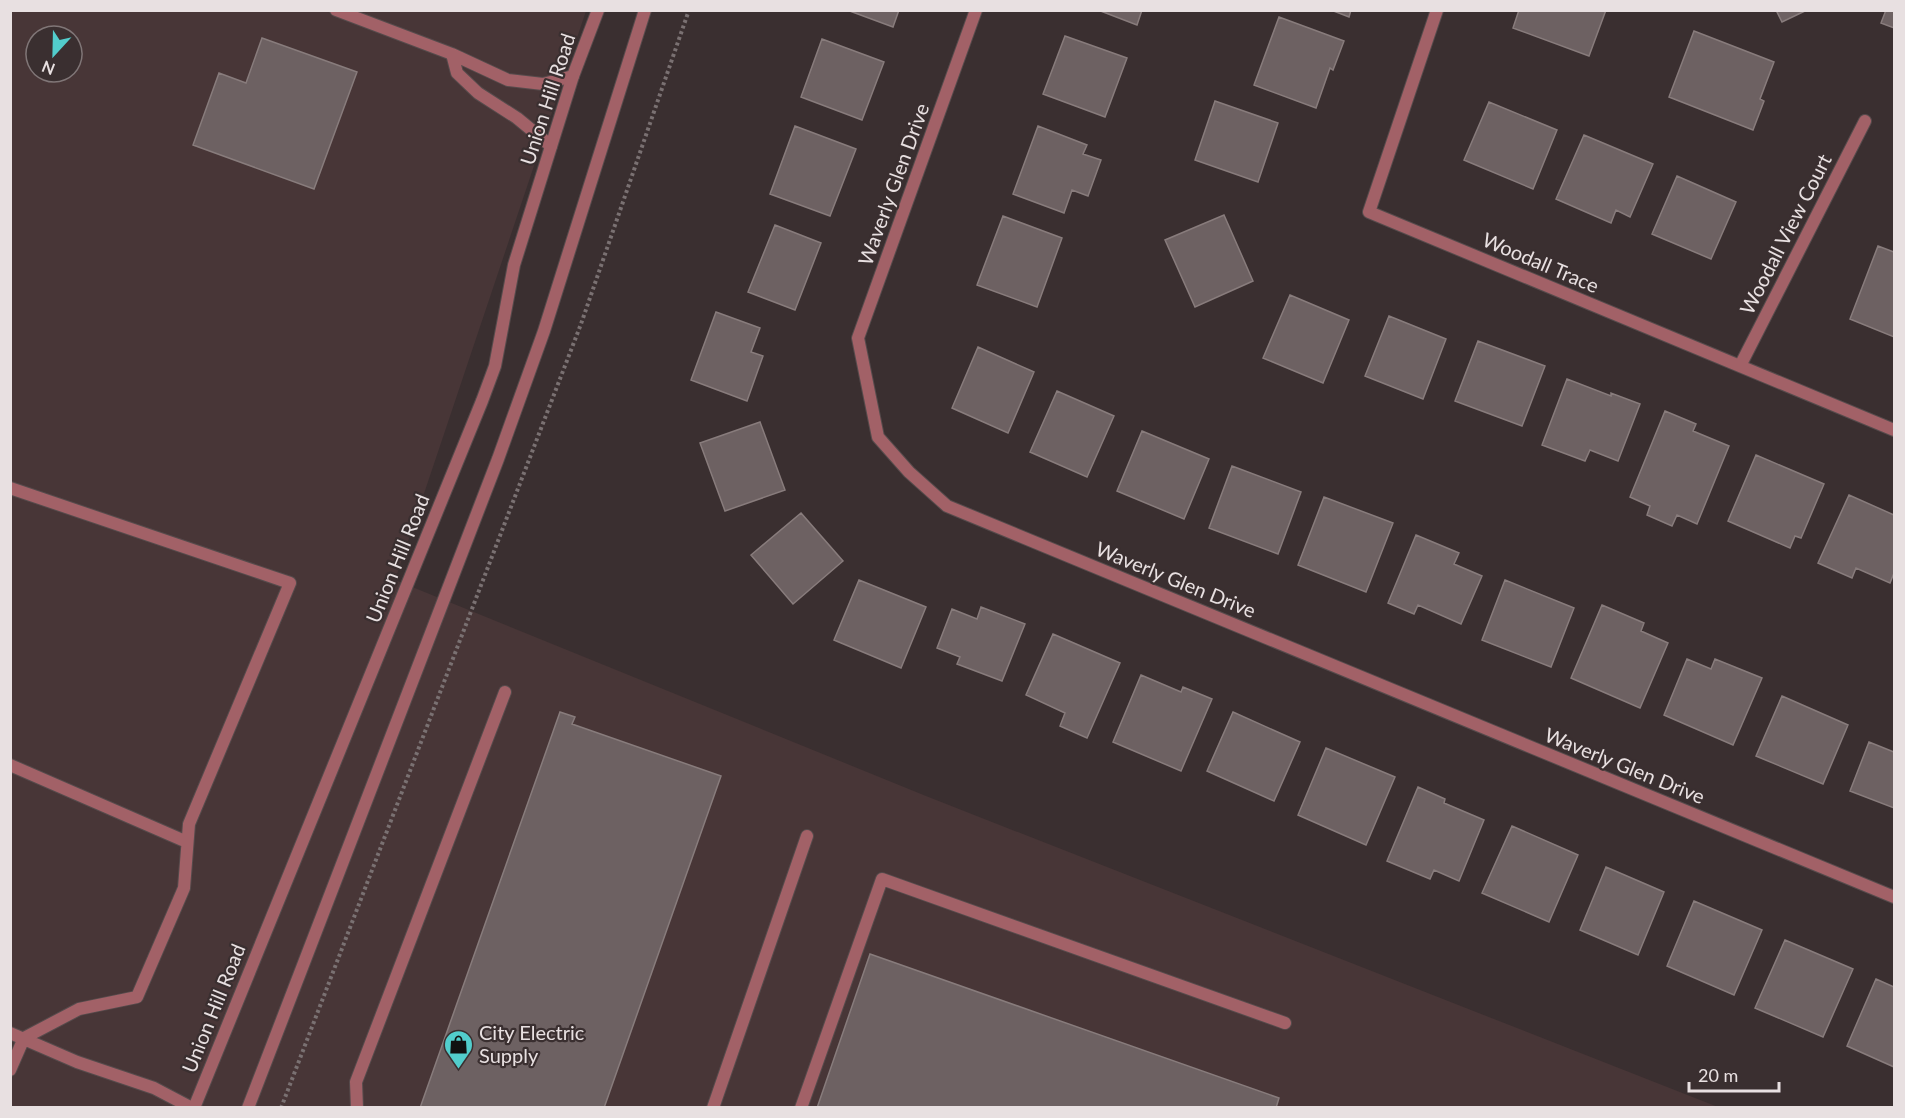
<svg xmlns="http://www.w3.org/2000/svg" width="1905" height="1118" font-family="Lato,sans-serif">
<rect width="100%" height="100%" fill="#3a2f30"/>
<path fill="#483637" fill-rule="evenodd" d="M10,11H586L395,580L926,796L1718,1107H11ZM36,36H72V72H36Z"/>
<path fill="#6d6162" stroke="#887c7c" stroke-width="1.5" d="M847,10H899L893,27Z
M1098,10H1142L1137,25Z
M1331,10H1351L1349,17Z
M1519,10H1606L1589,56L1513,28Z
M1776,10H1807L1782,22Z
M1886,10H1894V28L1881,23Z
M1279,17L1344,41L1333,70L1330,68L1316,108L1254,85Z
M1694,31L1774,62L1760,99L1764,101L1753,130L1669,97Z
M1065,36L1127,58L1105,117L1043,94Z
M262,38L357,72L314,189L193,145L219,73L246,83Z
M822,39L884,62L862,120L801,97Z
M1215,101L1278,123L1258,182L1195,160Z
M1489,102L1557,130L1533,189L1464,160Z
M795,126L856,149L830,216L770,194Z
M1038,126L1087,145L1083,154L1101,160L1088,196L1072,190L1064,213L1013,194Z
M1584,135L1653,164L1630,217L1616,210L1611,223L1556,199Z
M1677,176L1736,202L1711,259L1652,234Z
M1224,215L1253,281L1195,307L1165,240Z
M1003,216L1062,238L1037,307L977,285Z
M775,225L821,243L795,310L748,292Z
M1878,246L1894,252V337L1850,319Z
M1290,295L1349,320L1323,383L1263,358Z
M716,312L760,328L751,352L763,356L747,401L691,380Z
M1389,316L1446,339L1423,399L1365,376Z
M1478,341L1545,366L1522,426L1455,401Z
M978,347L1034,372L1008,433L952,408Z
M1567,379L1611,396V393L1640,404L1618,461L1590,450L1585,461L1542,445Z
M1057,391L1114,416L1087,477L1030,452Z
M1665,411L1696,424L1693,431L1729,446L1697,524L1677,515L1672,526L1647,515L1650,506L1630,497Z
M760,422L785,490L725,511L700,443Z
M1142,431L1209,459L1184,519L1117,491Z
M1756,455L1824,484L1801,538L1795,536L1790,548L1728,521Z
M1232,466L1301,492L1278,554L1209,528Z
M1849,495L1894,515V573L1890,583L1856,568L1852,578L1818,563Z
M1324,497L1393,523L1366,592L1298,565Z
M801,513L843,561L793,604L751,555Z
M1416,535L1459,553L1454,564L1482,576L1461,624L1418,605L1414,614L1388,603Z
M859,580L926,607L901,668L834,640Z
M1505,580L1574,608L1551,667L1482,640Z
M1602,605L1644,623L1641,631L1668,643L1640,708L1571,678Z
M981,607L1025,624L1002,681L957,664L960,657L937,648L952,609L977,619Z
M1053,634L1120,663L1087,738L1060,726L1065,713L1026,695Z
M1687,659L1711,669L1715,659L1762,678L1733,745L1664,715Z
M1141,675L1181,692L1183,687L1212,699L1181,771L1113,742Z
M1782,696L1848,725L1823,784L1756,756Z
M560,712L575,717L572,724L721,776L604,1108H420Z
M1233,712L1300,742L1274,801L1207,771Z
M1869,742L1894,752V808L1850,791Z
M1326,748L1395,777L1366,845L1298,815Z
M1418,787L1445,799L1444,803L1484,820L1459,881L1434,870L1430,879L1387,861Z
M1512,826L1578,855L1549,922L1482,893Z
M1606,867L1664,892L1638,955L1580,930Z
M1694,901L1762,930L1734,995L1667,966Z
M1785,940L1853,969L1823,1037L1755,1008Z
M870,954L1279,1098L1276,1108H817Z
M1876,979L1894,987V1067L1847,1046Z"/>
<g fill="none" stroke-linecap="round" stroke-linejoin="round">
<defs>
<path id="service" d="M336,10L452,54L508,80L543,84L573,76
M452,54L457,73L478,93L517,118L551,146
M10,488L290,583L189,824L184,888L137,997L79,1009L24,1038L10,1070
M10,765L187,842
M10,1033L77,1062L154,1088L192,1108
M357,1108L356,1082L505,692
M713,1108L807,836
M801,1108L882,879L1285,1023"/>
<path id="minor" d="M976,10L858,338L878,437L909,472L947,506L1894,897
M1437,10L1369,212L1894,430
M1740,366L1865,121"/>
<path id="tertiary" d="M194,1108L482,401L495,366L514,265L573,76L598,10
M248,1108L498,459L544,331L645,10"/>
</defs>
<use href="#service" stroke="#564b4c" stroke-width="14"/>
<use href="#minor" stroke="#564b4c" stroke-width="14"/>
<use href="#tertiary" stroke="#564b4c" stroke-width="14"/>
<path stroke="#7a7172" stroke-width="4" stroke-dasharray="3 3" stroke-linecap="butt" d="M281,1108L581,324L689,10"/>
<use href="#service" stroke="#a26167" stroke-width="12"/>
<use href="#minor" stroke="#a26167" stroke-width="12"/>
<use href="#tertiary" stroke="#a26167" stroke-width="12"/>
</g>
<defs>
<symbol id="shop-pin" viewBox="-11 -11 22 30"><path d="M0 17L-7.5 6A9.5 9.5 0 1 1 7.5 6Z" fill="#52cdcc" stroke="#3a2f30"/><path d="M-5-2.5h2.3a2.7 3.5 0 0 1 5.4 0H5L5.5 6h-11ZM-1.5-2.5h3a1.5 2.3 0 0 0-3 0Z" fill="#111"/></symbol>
</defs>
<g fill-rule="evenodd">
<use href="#shop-pin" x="442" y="1028" width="33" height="45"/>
</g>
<g text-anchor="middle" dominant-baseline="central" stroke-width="4.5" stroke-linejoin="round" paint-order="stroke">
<g font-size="20" fill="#e8e0e1" stroke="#3a2f30">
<text transform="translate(547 99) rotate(-72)">Union Hill Road</text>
<text transform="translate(893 184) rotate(-70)">Waverly Glen Drive</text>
<text transform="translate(1785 234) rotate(-63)">Woodall View Court</text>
<text transform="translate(1541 262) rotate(23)">Woodall Trace</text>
<text transform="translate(397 558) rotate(-68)">Union Hill Road</text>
<text transform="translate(1176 579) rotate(22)">Waverly Glen Drive</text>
<text transform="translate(1625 765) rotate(22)">Waverly Glen Drive</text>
<text transform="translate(213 1008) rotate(-68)">Union Hill Road</text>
</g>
<g font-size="20" fill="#e8e0e1" stroke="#3a2f30" text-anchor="start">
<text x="479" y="1032">City Electric<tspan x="479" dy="23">Supply</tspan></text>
</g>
</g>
<rect width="1905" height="1118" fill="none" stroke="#e8e0e1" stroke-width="24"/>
<g transform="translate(54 54) rotate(202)"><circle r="28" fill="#3a2f30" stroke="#807677" stroke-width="1.5"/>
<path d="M0-4.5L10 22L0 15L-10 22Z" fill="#52cdcc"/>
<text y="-9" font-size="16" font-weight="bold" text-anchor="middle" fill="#e8e0e1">N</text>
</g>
<path d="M1689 1082v9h90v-9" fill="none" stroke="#e8e0e1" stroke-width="3"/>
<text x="1698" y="1082" font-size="18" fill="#e8e0e1" stroke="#3a2f30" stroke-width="4.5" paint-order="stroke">20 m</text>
</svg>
